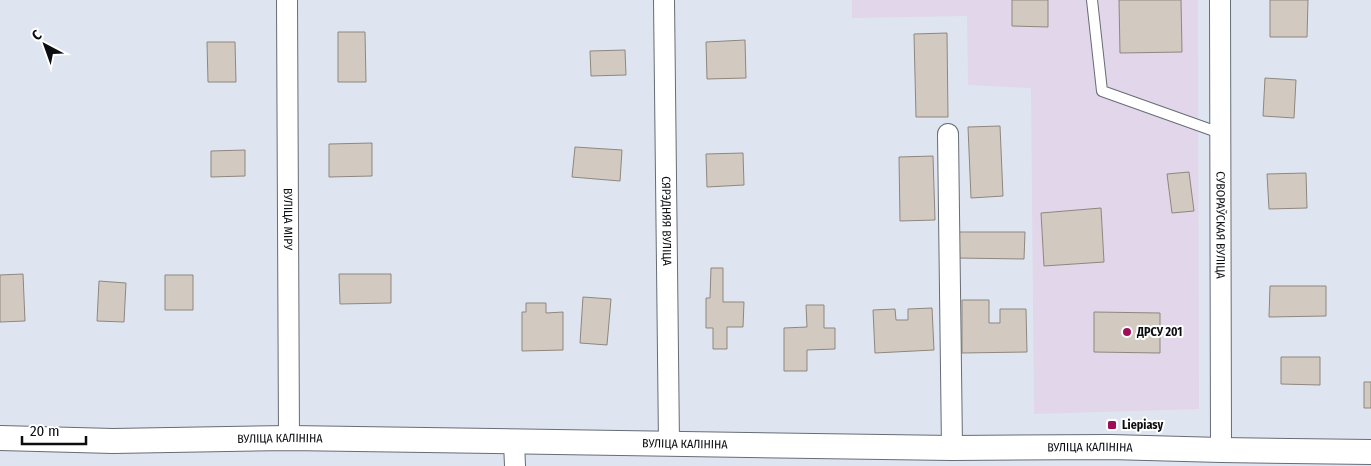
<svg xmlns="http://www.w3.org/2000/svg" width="1371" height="466" font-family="'Fira Sans Condensed',sans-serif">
<rect width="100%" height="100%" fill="#dfe5f0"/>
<path fill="#e1d6ea" d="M852,0H1198L1199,409L1034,414L1031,88L968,85L967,16L852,18Z"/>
<path fill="#d2cac0" stroke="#8f877e" d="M1012,0H1048V27L1012,26Z
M1119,0H1181L1182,52L1120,53Z
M1270,0H1308L1307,37H1270Z
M338,32H365L366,82H338Z
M947,33L948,117H916L914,34Z
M745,40L746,78L707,79L706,42Z
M207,42H235L236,82H208Z
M625,50L626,75L591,76L590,51Z
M1265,78L1296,80L1294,118L1263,116Z
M1000,126L1003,196L971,198L968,127Z
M372,143V176L329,177V144Z
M575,147L622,150L620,181L572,177Z
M245,150V176L211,177V151Z
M743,153L744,185L707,187L706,154Z
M933,156L935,220L900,221L899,157Z
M1189,172L1194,211L1172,213L1167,174Z
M1306,173L1307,208L1269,209L1267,174Z
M1101,208L1104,262L1044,266L1041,213Z
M956,232H1025L1024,259L956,258Z
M711,268H723V302H744L743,327H727V349H713V328H706V298H710Z
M23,274L25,321L0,322V275Z
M339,274H391V303L340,304Z
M165,275H193V310H165Z
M99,281L126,283L124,322L97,321Z
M1270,286H1326V316L1269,317Z
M583,297L611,299L607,345L580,343Z
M962,300H989V323H1000V309H1026L1027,352L962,353Z
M526,303H546V313L563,312V350L522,351V312H526Z
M806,305H824V328H835V349L807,350V371H784V328L807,327Z
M932,308L934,350L875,353L873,310L895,309L896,320H908V309Z
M1094,312L1160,313V353L1094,352Z
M1281,357H1320V385L1281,384Z
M1364,382H1371V408H1364Z"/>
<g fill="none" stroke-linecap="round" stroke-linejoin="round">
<defs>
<path id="service" d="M1092,0L1102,91L1220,133"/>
<g id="minor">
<path id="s1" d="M287,0L289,438"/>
<path id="s2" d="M664,0L669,443"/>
<path id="s3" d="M1220,0L1221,450"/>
<path d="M948,134L952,448"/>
<path d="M514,441L515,466"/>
</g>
<g id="tertiary">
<path id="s4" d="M0,438L113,441L289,438L952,448L1110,447L1221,450L1371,452"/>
</g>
</defs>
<use href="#service" stroke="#676c75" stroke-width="12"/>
<use href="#minor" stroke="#676c75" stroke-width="22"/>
<use href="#tertiary" stroke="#676c75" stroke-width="26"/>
<use href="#service" stroke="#fff" stroke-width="10"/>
<use href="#minor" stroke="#fff" stroke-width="20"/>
<use href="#tertiary" stroke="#fff" stroke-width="24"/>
</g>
<g fill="#9e0e58" stroke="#fff" stroke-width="2">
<circle cx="1127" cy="332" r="5"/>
<rect x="1107" y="420" width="10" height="10" rx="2.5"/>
</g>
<g text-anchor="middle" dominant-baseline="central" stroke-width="4" stroke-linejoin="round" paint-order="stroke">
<g font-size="12" fill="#0c0d11" stroke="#fff">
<text stroke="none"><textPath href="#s1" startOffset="219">ВУЛІЦА МІРУ</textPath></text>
<text stroke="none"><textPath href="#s2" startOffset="221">СЯРЭДНЯЯ ВУЛІЦА</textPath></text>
<text stroke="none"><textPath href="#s3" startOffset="225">СУВОРАЎСКАЯ ВУЛІЦА</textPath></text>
<text stroke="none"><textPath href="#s4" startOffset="280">ВУЛІЦА КАЛІНІНА</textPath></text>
<text stroke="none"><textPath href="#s4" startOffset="685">ВУЛІЦА КАЛІНІНА</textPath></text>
<text stroke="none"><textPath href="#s4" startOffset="1090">ВУЛІЦА КАЛІНІНА</textPath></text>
</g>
<g font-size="12" font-weight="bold" fill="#0c0d11" stroke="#fff" text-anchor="start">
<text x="1137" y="332">ДРСУ 201</text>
<text x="1122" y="425">Liepiasy</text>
</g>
</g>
<g transform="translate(45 45) rotate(319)" stroke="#ffffff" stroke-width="4" paint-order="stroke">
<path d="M0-4L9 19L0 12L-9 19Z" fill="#0c0d11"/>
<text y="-8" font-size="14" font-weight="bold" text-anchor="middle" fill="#0c0d11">С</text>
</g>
<path d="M22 436v8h64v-8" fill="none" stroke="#0c0d11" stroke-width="2.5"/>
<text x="30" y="436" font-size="15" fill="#0c0d11" stroke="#ffffff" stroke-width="4" paint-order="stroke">20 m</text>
</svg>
